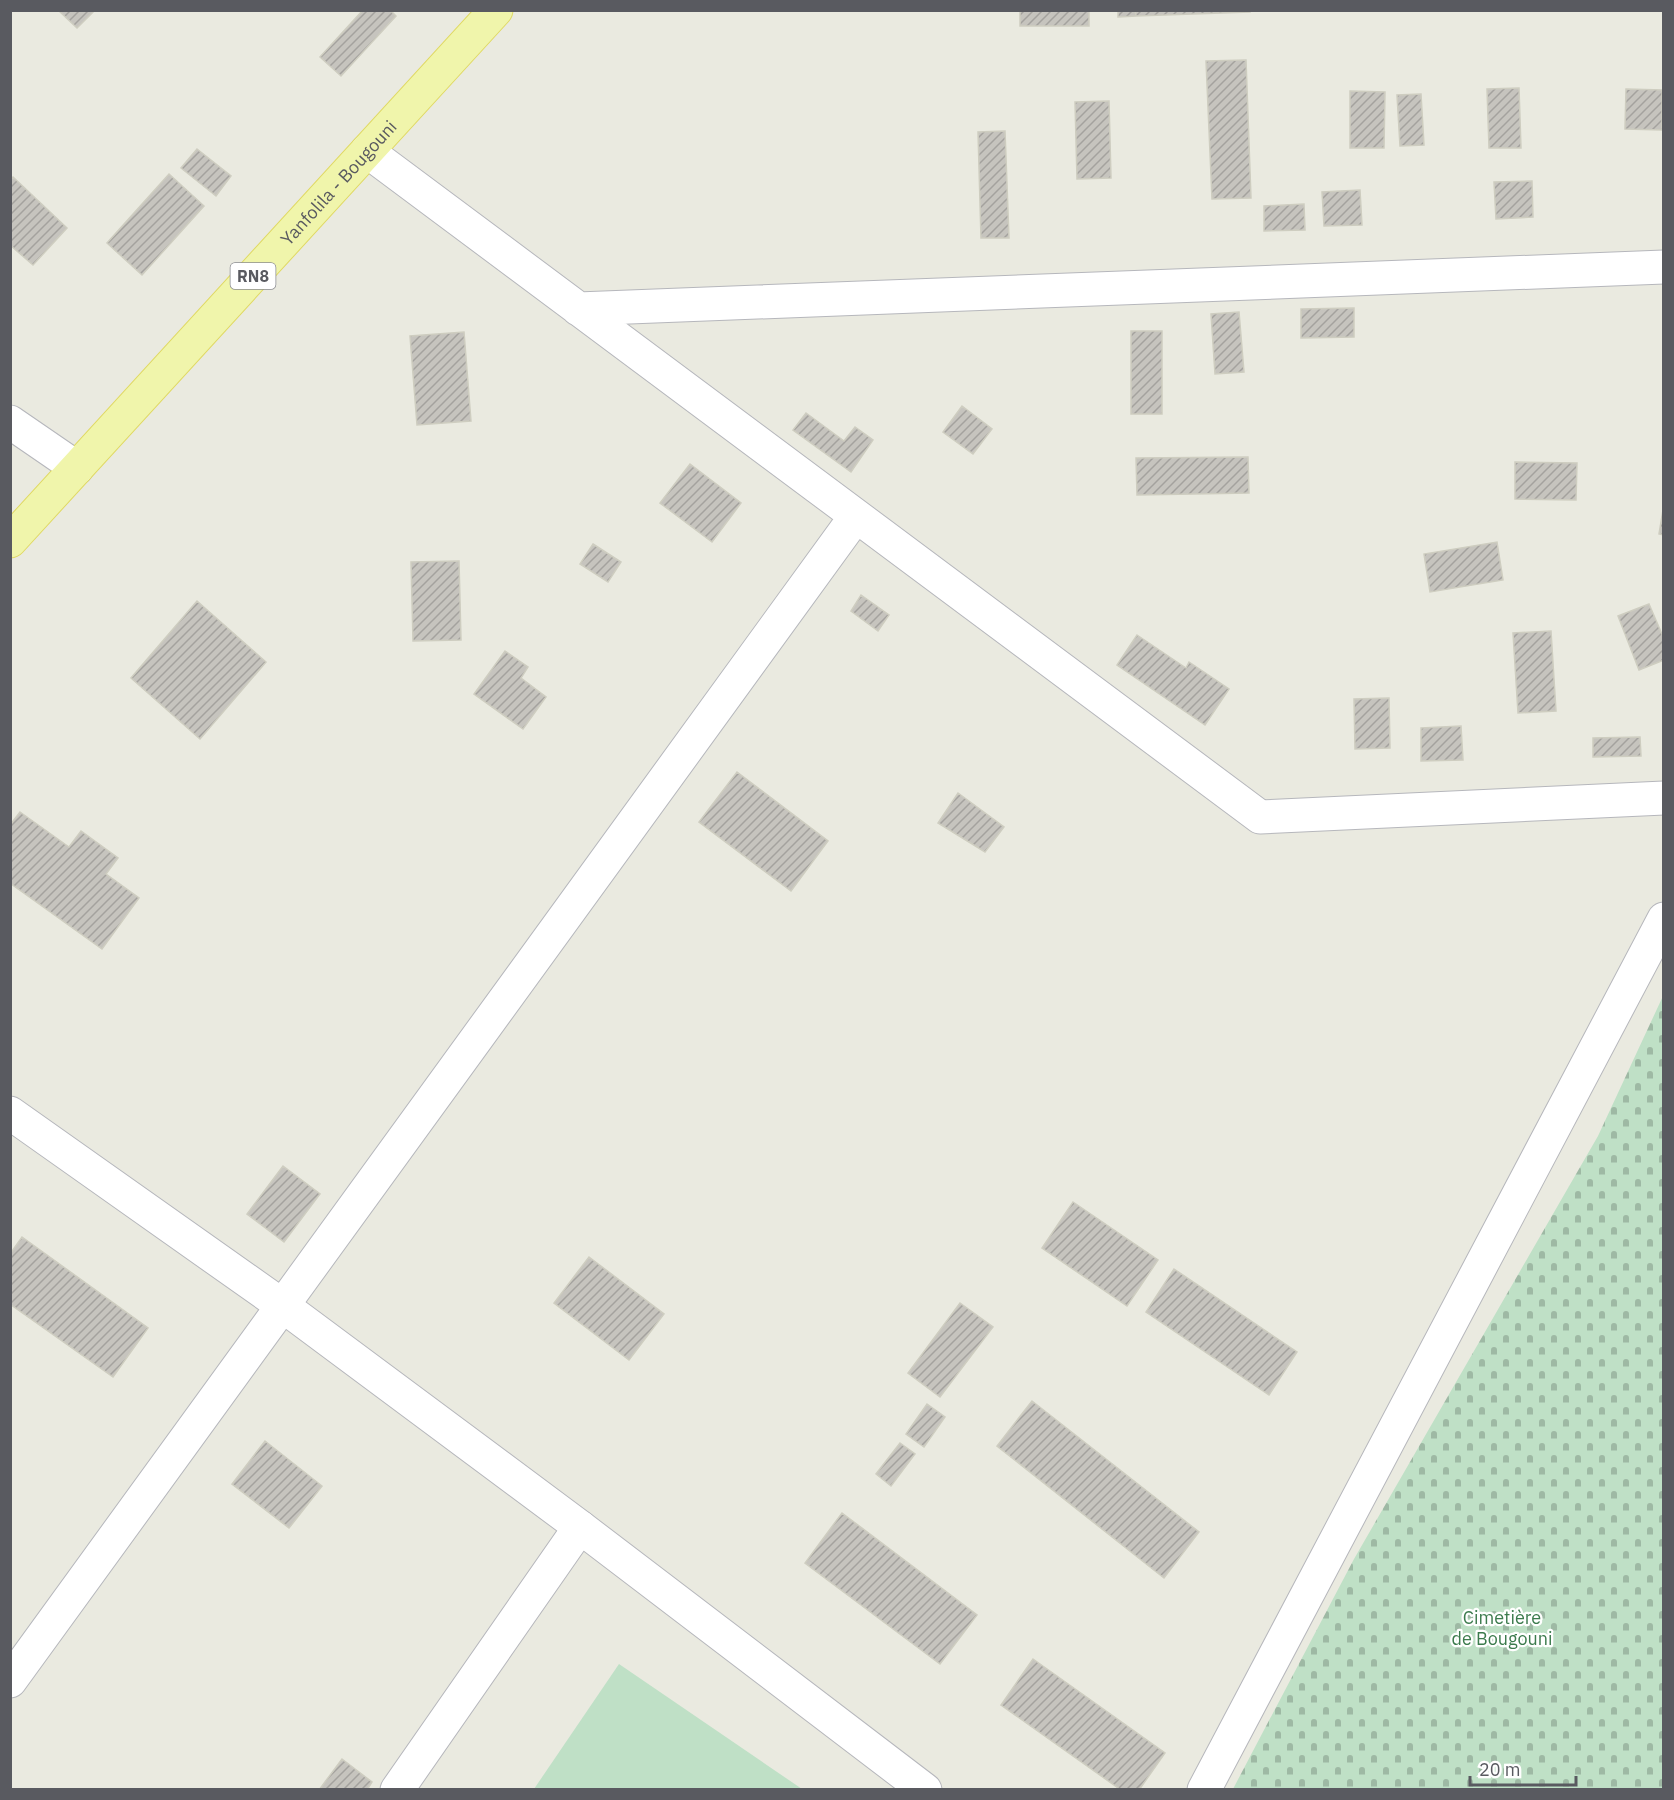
<svg xmlns="http://www.w3.org/2000/svg" width="1674" height="1800" font-family="'IBM Plex Sans',sans-serif">
<defs>
<pattern id="cemetery-stones" width="16" height="16" patternUnits="userSpaceOnUse" patternTransform="scale(1.5)"><rect width="16" height="16" fill="#bfe0c6"/><path d="M2 7V4a2 2 0 0 1 4 0v3zM10 15v-3a2 2 0 0 1 4 0v3z" fill="#9eb9a4"/></pattern>
<pattern id="building-hatch" width="6" height="6" patternUnits="userSpaceOnUse" patternTransform="scale(1.5)"><rect width="6" height="6" fill="#c6c4be"/><path d="M-1 1l2-2M0 6l6-6M5 7l2-2" fill="none" stroke="#a4a29e"/></pattern>
</defs>
<rect width="100%" height="100%" fill="#eaeae0"/>
<path fill="url(#cemetery-stones)" d="M1663,996V1789H1233L1354,1559L1598,1136Z"/>
<path fill="#bfe0c6" d="M619,1664L802,1789H534Z"/>
<path fill="url(#building-hatch)" stroke="#cecdc0" stroke-width="1.5" d="M58,10H92L93,12L77,28Z
M363,10H390L396,16L341,76L320,57Z
M1020,10H1089V26H1020Z
M1118,10H1135L1136,16L1118,17Z
M1135,10H1250V12L1136,16Z
M1246,60L1251,198L1212,199L1206,61Z
M1519,88L1521,148H1489L1487,89Z
M1626,89L1662,90V130L1625,129Z
M1350,91L1385,92L1384,148H1350Z
M1421,94L1424,145L1400,146L1397,95Z
M1109,101L1111,178L1077,179L1075,102Z
M1005,131L1009,238H981L978,132Z
M197,149L231,176L216,196L181,168Z
M169,174L204,206L142,275L107,243Z
M13,177L67,228L33,265L10,245V180Z
M1532,181L1533,217L1496,219L1494,182Z
M1360,190L1362,225L1324,226L1322,192Z
M1304,204L1305,230L1264,231V206Z
M1354,308V337L1301,338V309Z
M1239,312L1244,372L1215,374L1211,314Z
M1131,331H1162V414H1131Z
M464,332L471,421L417,425L410,336Z
M962,406L992,429L973,454L943,432Z
M806,413L844,441L855,427L873,440L851,472L793,430Z
M1248,457L1249,493L1137,495L1136,458Z
M1515,462L1577,463L1576,500L1515,499Z
M690,464L741,503L712,542L660,503Z
M1663,510H1664V535L1659,534Z
M1497,542L1503,580L1430,592L1424,554Z
M593,544L621,562L608,582L580,564Z
M459,561L461,640L413,641L411,562Z
M861,595L889,615L878,631L851,611Z
M197,601L266,662L200,739L131,678Z
M1649,604L1664,639V660L1639,670L1618,616Z
M1551,631L1556,711L1518,713L1513,633Z
M1137,635L1186,668L1189,662L1229,689L1205,725L1117,665Z
M505,651L528,667L521,678L546,697L523,729L474,694Z
M1389,698L1390,748L1355,749L1354,699Z
M1461,726L1463,760L1421,761V728Z
M1640,737L1641,756L1593,757V738Z
M737,772L828,841L791,891L699,822Z
M958,793L1004,827L985,852L938,823Z
M20,812L69,847L81,831L118,858L106,874L139,898L102,949L10,883V825Z
M283,1166L320,1194L284,1242L247,1214Z
M1073,1202L1158,1260L1127,1306L1042,1248Z
M22,1237L148,1328L113,1377L10,1304V1254Z
M589,1257L664,1314L629,1360L554,1303Z
M1174,1269L1297,1352L1269,1395L1146,1312Z
M960,1303L993,1327L940,1397L908,1373Z
M1032,1401L1199,1532L1164,1578L997,1446Z
M927,1404L945,1417L924,1447L906,1434Z
M265,1441L322,1486L289,1528L232,1484Z
M900,1443L915,1454L891,1486L876,1474Z
M842,1513L977,1615L940,1664L805,1563Z
M1033,1659L1165,1753L1139,1790H1121L1001,1705Z
M342,1759L372,1782L367,1790H319Z"/>
<g fill="none" stroke-linecap="round" stroke-linejoin="round">
<defs>
<path id="minor" d="M367,151L1260,817L1664,798
M578,309L1664,267
M10,422L77,468
M10,1681L856,516
M397,1790L580,1527
M1204,1790L1664,919"/>
<path id="tertiary" d="M10,1113L283,1306L580,1527L925,1790"/>
<g id="primary">
<path id="s1" d="M10,541L496,10"/>
</g>
</defs>
<use href="#minor" stroke="#b6b7bc" stroke-width="35"/>
<use href="#tertiary" stroke="#b6b7bc" stroke-width="35"/>
<use href="#primary" stroke="#e0d963" stroke-width="35"/>
<use href="#minor" stroke="#fff" stroke-width="33"/>
<use href="#tertiary" stroke="#fff" stroke-width="33"/>
<use href="#primary" stroke="#f0f5ab" stroke-width="33"/>
</g>
<g text-anchor="middle" dominant-baseline="central" stroke-width="4.5" stroke-linejoin="round" paint-order="stroke">
<rect fill="#fff" stroke="#8b8c90" stroke-width="1.5" x="230.5" y="263" width="45" height="26" rx="4.5"/>
<g font-size="16" font-weight="bold" fill="#595a60">
<text x="253" y="276">RN8</text>
</g>
<g font-size="18" fill="#595a60" stroke="#fff">
<text stroke="none"><textPath href="#s1" startOffset="486">Yanfolila - Bougouni</textPath></text>
</g>
<g font-size="18" fill="#3c7b4d" stroke="#fff">
<text x="1502" y="1617">Cimetière<tspan x="1502" dy="21">de Bougouni</tspan></text>
</g>
</g>
<rect width="1674" height="1800" fill="none" stroke="#595a60" stroke-width="24"/>
<path d="M1470 1776v9h106v-9" fill="none" stroke="#595a60" stroke-width="3"/>
<text x="1479" y="1776" font-size="18" fill="#595a60" stroke="#ffffff" stroke-width="4.5" paint-order="stroke">20 m</text>
</svg>
